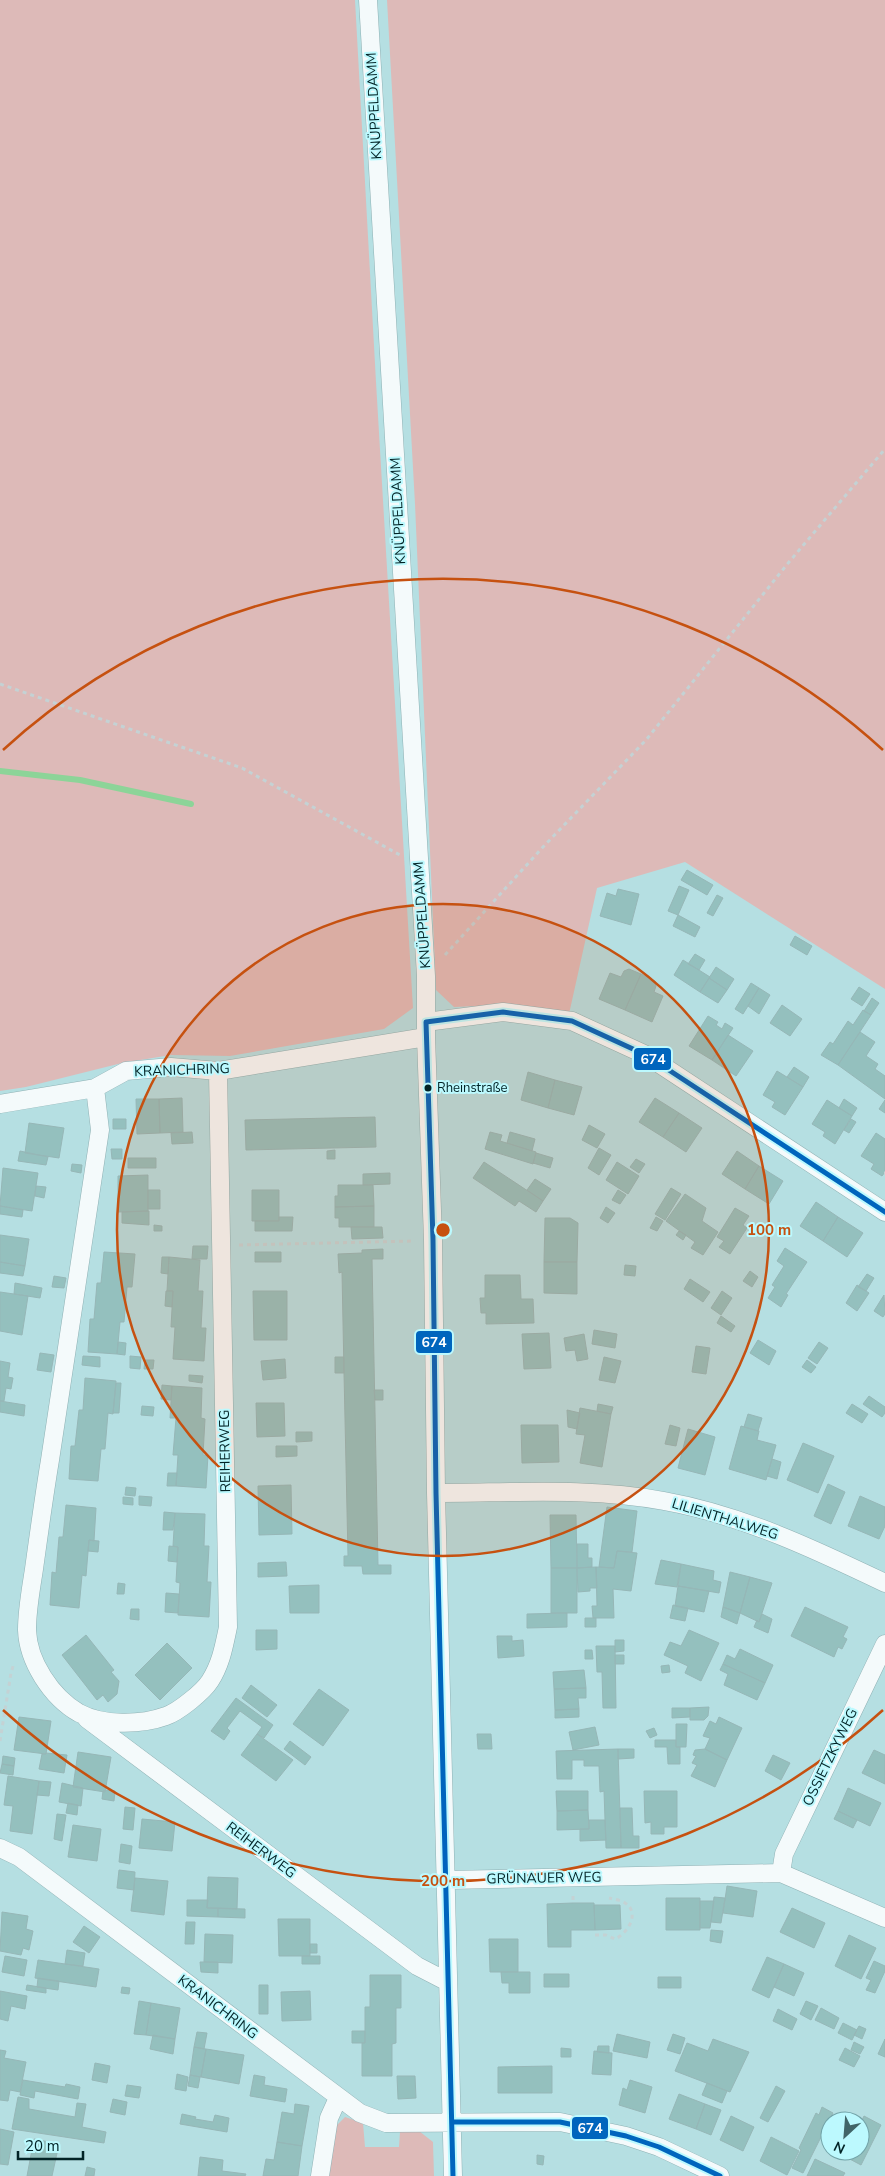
<svg xmlns="http://www.w3.org/2000/svg" width="885" height="2176" font-family="'Nunito Sans',sans-serif">
<rect width="100%" height="100%" fill="#b5dfe2"/>
<path fill="#ddbab8" d="M0,0H355L376,382L413,1008L384,1029L230,1056L171,1055L122,1063L26,1087L0,1091Z
M387,0H885V989L685,862L597,888L569,1014L501,1005L454,1007L436,990L415,504Z
M345,2117L363,2123L365,2147H399L400,2132L419,2131L433,2142L434,2176H327L335,2127Z"/>
<g fill="none" stroke-linecap="round" stroke-linejoin="round">
<path stroke="#8cd498" stroke-width="6" d="M0,771L80,780L191,804"/>
</g>
<path fill="#94c0be" stroke="#96b7b7" d="M687,870L713,885L707,895L681,880Z
M679,886L689,890L678,915L668,911Z
M618,889L639,894L631,925L600,916L607,893L616,896Z
M717,895L723,898L713,916L707,913Z
M678,915L700,927L695,937L673,926Z
M795,936L812,946L807,955L790,945Z
M695,954L705,960L699,970L688,964Z
M683,960L710,977L700,992L674,975Z
M716,967L734,979L727,990L709,978Z
M629,969L641,974L625,1010L599,999L610,973L621,977L624,971Z
M641,974L655,981L656,986L654,992L663,996L652,1022L625,1010Z
M709,978L727,990L718,1003L700,992Z
M751,983L759,988L743,1014L735,1009Z
M859,987L870,994L862,1006L851,999Z
M759,988L770,995L759,1014L748,1006Z
M872,998L879,1003L871,1015L864,1011Z
M782,1005L802,1019L790,1036L770,1023Z
M863,1010L871,1015L838,1065L821,1055L830,1042L833,1044L848,1021L853,1025Z
M708,1016L718,1022L716,1025L722,1029L725,1023L733,1028L712,1060L689,1046Z
M860,1032L875,1042L866,1056L878,1064L875,1069L885,1076V1099L838,1065Z
M728,1035L753,1051L736,1076L712,1060Z
M794,1067L809,1077L803,1087L787,1077Z
M777,1071L803,1087L785,1115L772,1107L775,1102L763,1095Z
M528,1072L555,1080L548,1108L521,1100Z
M555,1080L582,1087L574,1115L548,1108Z
M182,1098L183,1132L160,1133L159,1099Z
M655,1098L679,1113L663,1137L639,1122Z
M136,1099H159L160,1133L137,1134Z
M844,1099L857,1108L852,1116L839,1108Z
M827,1100L852,1116L835,1144L823,1136L825,1132L812,1124Z
M885,1100V1113L879,1109Z
M679,1113L702,1128L686,1152L663,1137Z
M375,1117L376,1147L246,1150L245,1120Z
M113,1119H126V1129H113Z
M851,1119L856,1122L849,1133L844,1130Z
M29,1123L64,1128L59,1158L25,1153Z
M589,1125L605,1134L597,1148L582,1140Z
M192,1132L193,1143L172,1144L171,1133Z
M490,1132L502,1135L500,1141L536,1152L533,1164L485,1149Z
M510,1132L535,1139L532,1151L507,1143Z
M876,1133L885,1139V1172L882,1176L871,1169L874,1164L861,1156Z
M599,1148L611,1155L599,1175L588,1168Z
M111,1149H122V1159H112Z
M335,1150V1159H327V1151Z
M20,1151L48,1157L46,1165L18,1161Z
M737,1151L759,1166L745,1189L722,1174Z
M536,1153L553,1158L550,1168L533,1163Z
M128,1158H156V1168H128Z
M636,1159L645,1164L639,1173L630,1167Z
M484,1162L543,1201L536,1212L519,1201L515,1206L473,1178Z
M617,1162L639,1176L628,1194L606,1180Z
M72,1164L82,1165L81,1173L71,1171Z
M759,1166L783,1181L769,1204L745,1189Z
M3,1168L38,1173L32,1211L0,1206Z
M390,1173V1184L363,1185V1174Z
M148,1175V1211L118,1212V1176Z
M535,1179L551,1189L543,1201L527,1190Z
M338,1185H373L374,1206L335,1207V1196H338Z
M36,1186L46,1187L44,1198L35,1196Z
M671,1188L681,1194L665,1220L655,1214Z
M148,1190H160V1209H148Z
M252,1190H279V1221H252Z
M618,1190L626,1195L620,1204L612,1200Z
M685,1194L706,1208L702,1221L718,1232L703,1255L691,1248L695,1242L666,1221Z
M816,1202L838,1217L823,1241L800,1226Z
M0,1206L23,1210L22,1217L0,1214Z
M374,1206V1227H339V1218H335V1207Z
M606,1207L615,1213L608,1223L600,1218Z
M735,1208L749,1216L743,1225L747,1228L730,1254L719,1247L724,1241L717,1237Z
M149,1211V1225L122,1223V1212Z
M279,1217H293L292,1231H255V1221H279Z
M656,1217L663,1221L657,1231L650,1228Z
M838,1217L863,1233L847,1257L823,1241Z
M545,1218H570L578,1223L577,1262H544Z
M154,1225L162,1226V1231H154Z
M351,1227H382L383,1238L352,1239Z
M679,1231L686,1235L683,1240L676,1235Z
M0,1235L29,1239L25,1266L0,1262Z
M193,1246H208L207,1259H192Z
M785,1248L807,1262L786,1294L788,1295L781,1307L768,1298L775,1287L772,1285L784,1266L777,1261Z
M383,1249V1259H372L378,1565H391V1574H363L362,1566H344V1556H348L344,1373L342,1272L339,1273L338,1254L362,1253V1250Z
M104,1252L135,1254L132,1287H127L124,1322H120L117,1354L88,1352L90,1319H94L97,1283H101Z
M255,1252H281V1262H255Z
M162,1257H169L168,1274L161,1273Z
M169,1257L200,1260L198,1291H203L201,1328H206L204,1361L173,1359L175,1327H171L173,1291H167Z
M0,1262L25,1266L23,1276L0,1273Z
M544,1262H577V1294L544,1293Z
M625,1265L636,1266L635,1276L624,1275Z
M750,1271L758,1277L752,1287L743,1281Z
M867,1274L874,1278L866,1291L858,1287Z
M485,1275H520L521,1299H533L534,1323L486,1324V1313H481L480,1298H485Z
M54,1276L66,1278L64,1288L52,1287Z
M690,1279L710,1292L703,1302L684,1289Z
M15,1283L42,1288L40,1298L14,1294Z
M857,1285L869,1293L857,1311L846,1303Z
M166,1291H173L172,1307L165,1306Z
M253,1291H287V1340H254Z
M722,1291L732,1298L721,1315L711,1308Z
M0,1292L28,1296L22,1335L0,1331Z
M884,1295L885,1314L883,1317L874,1311Z
M721,1316L735,1326L731,1332L717,1323Z
M594,1330L617,1334L615,1348L592,1344Z
M549,1333L551,1368L524,1369L522,1334Z
M584,1334L588,1359L577,1361L575,1350L566,1351L564,1338Z
M758,1340L776,1351L769,1365L750,1353Z
M118,1342L126,1343L125,1355L117,1354Z
M819,1342L828,1348L817,1364L808,1358Z
M696,1346L710,1348L706,1374L692,1372Z
M40,1353L54,1355L51,1372L37,1370Z
M83,1356L100,1357V1367L82,1365Z
M130,1356L141,1357L140,1369L130,1368Z
M335,1357H344V1373H335Z
M604,1357L621,1361L615,1383L599,1380Z
M285,1359L286,1378L263,1380L261,1361Z
M145,1360H154L153,1369H144Z
M807,1360L816,1367L811,1373L802,1367Z
M0,1361L10,1363L8,1377L13,1378L11,1389L6,1388L4,1401H0Z
M189,1375L203,1376L202,1383L189,1381Z
M85,1378L116,1381L113,1414L108,1413L105,1449H101L98,1481L69,1479L71,1446H75L79,1410H83Z
M116,1383H121L119,1413H113Z
M162,1385L172,1386L171,1400L161,1399Z
M172,1386L202,1388L201,1418L205,1419L203,1455H208L206,1488L176,1486L178,1455H173L176,1418H170Z
M374,1390H383V1400H375Z
M869,1396L885,1407V1413L882,1417L863,1404Z
M0,1401L25,1405L24,1416L0,1412Z
M256,1403H284L285,1436L257,1437Z
M598,1404L613,1407L611,1414L597,1411Z
M852,1404L868,1414L862,1423L846,1413Z
M142,1406L154,1407L153,1416L141,1415Z
M580,1408L611,1414L602,1467L580,1463L585,1435L576,1434Z
M567,1410L580,1413L577,1429L568,1427Z
M748,1414L762,1418L758,1431L744,1427Z
M521,1425H558L559,1462L522,1463Z
M670,1425L680,1428L676,1446L665,1444Z
M741,1426L759,1431L757,1440L776,1445L766,1480L729,1469Z
M688,1429L715,1437L705,1475L678,1468Z
M296,1432H312V1441L296,1442Z
M803,1443L834,1456L818,1493L787,1480Z
M276,1446H297V1456L276,1457Z
M772,1459L781,1462L777,1479L767,1476Z
M168,1473H177L176,1486H167Z
M828,1484L845,1492L831,1524L814,1516Z
M291,1485L292,1534L259,1535L258,1486Z
M126,1487L136,1488L135,1496L125,1495Z
M139,1496L152,1497L151,1506L139,1505Z
M860,1496L885,1507V1526L879,1539L848,1526Z
M123,1497L133,1498V1505L123,1504Z
M66,1505L96,1508L94,1541L89,1540L86,1576L82,1575L79,1608L50,1605L52,1572L56,1573L59,1537H63Z
M607,1507L637,1511L632,1552L617,1551L614,1568L599,1567Z
M164,1512L175,1513L173,1530H163Z
M175,1513L205,1514L204,1546H209L207,1582H211L209,1617L178,1615L180,1583L176,1582L178,1547L173,1546Z
M550,1515H576L577,1568H551Z
M89,1540L99,1541L98,1552L88,1551Z
M577,1544H588V1558H592V1567L577,1568Z
M169,1546L178,1547L177,1562L168,1561Z
M617,1551L637,1553L631,1591L613,1589L614,1618H593L592,1606H597L596,1567L614,1568Z
M661,1560L681,1564L677,1587L655,1584Z
M286,1562L287,1576L258,1577V1563Z
M681,1564L714,1571L713,1580L721,1582L719,1593L678,1586Z
M596,1567L597,1588H590V1591L578,1592L577,1568Z
M551,1568H577V1613H551Z
M730,1572L750,1577L740,1613L723,1607Z
M750,1577L772,1583L759,1622L740,1613Z
M118,1583L125,1584L124,1594H117Z
M319,1585V1613H290L289,1586Z
M678,1586L709,1591L704,1612L675,1606Z
M166,1593L179,1594L178,1613L165,1612Z
M673,1605L688,1608L685,1621L670,1618Z
M723,1607L740,1613L737,1624L721,1617Z
M805,1607L848,1627L843,1637L847,1639L842,1649L838,1647L834,1657L791,1636Z
M131,1609H139V1620L130,1619Z
M567,1613V1627L527,1628V1614Z
M762,1614L772,1619L768,1633L754,1627L757,1620L759,1622Z
M585,1618H596V1627H585Z
M256,1630H277V1649L256,1650Z
M689,1630L719,1643L701,1681L685,1673L688,1666L664,1655L670,1642L681,1646Z
M86,1635L114,1670L111,1672L119,1681L117,1694L108,1702L103,1695L97,1700L62,1655Z
M497,1636H512V1641L523,1640L524,1656L498,1658Z
M615,1640H624V1651L615,1652Z
M167,1643L192,1668L160,1700L135,1675Z
M596,1646H615L616,1708H603L602,1672H597Z
M740,1649L773,1665L765,1683L723,1664L727,1655L735,1659Z
M585,1650H592L593,1659H585Z
M615,1655H624V1664H615Z
M723,1664L765,1683L757,1700L724,1685L728,1674L720,1670Z
M669,1665L670,1672L662,1673L661,1666Z
M584,1670L586,1688L554,1689L553,1672Z
M251,1685L277,1705L267,1717L242,1698Z
M586,1688V1698H578L579,1709L555,1710L554,1689Z
M319,1689L349,1710L323,1746L293,1724Z
M236,1698L273,1725L264,1738L257,1734L262,1727L240,1711L227,1728L230,1731L224,1740L211,1731Z
M709,1707L708,1716L704,1720H690V1708Z
M672,1708H690V1717L672,1718Z
M579,1709V1717L555,1718V1710Z
M19,1717L51,1721L46,1754L14,1750Z
M719,1717L742,1728L727,1760L705,1749L710,1738L703,1736L710,1721L716,1724Z
M676,1724H687L686,1747H676Z
M595,1727L599,1745L573,1750L569,1732Z
M654,1728L657,1735L650,1738L646,1731Z
M257,1734L293,1760L276,1781L241,1755Z
M477,1734H491L492,1749H478Z
M655,1740H676V1747H680V1764H668L667,1747H655Z
M290,1741L311,1757L305,1765L284,1749Z
M618,1749L621,1848H606L604,1791L600,1792L599,1766H584V1760H572V1779H557L556,1751Z
M618,1749H634V1758L618,1759Z
M705,1749L727,1760L715,1787L691,1776L697,1765L692,1763L696,1756L693,1755L695,1750Z
M874,1750L885,1755V1784L862,1773Z
M78,1752L111,1757L105,1792L73,1787Z
M46,1753L67,1755L64,1773L39,1769L42,1754H46Z
M773,1755L790,1763L781,1780L765,1771Z
M3,1756L15,1758L14,1766L2,1764Z
M2,1764L14,1766L13,1775L0,1773Z
M8,1776L39,1781L32,1834L10,1831L13,1806L4,1805Z
M39,1781L51,1782L49,1796L37,1795Z
M62,1783L83,1788L81,1806L59,1802Z
M848,1788L881,1803L870,1826L838,1811Z
M106,1790L115,1791L114,1801L102,1799L103,1791Z
M556,1791H588V1810L557,1811Z
M644,1791H677V1827H664V1834H651V1822L645,1823Z
M68,1803L78,1805L77,1815L66,1813Z
M125,1807L135,1808L133,1830L123,1829Z
M620,1808H632L633,1836H639V1848H621Z
M588,1810L589,1829L557,1830V1811Z
M838,1811L857,1820L853,1828L834,1819Z
M57,1814L66,1815L62,1841L54,1839Z
M142,1819L175,1822L172,1851L139,1848Z
M589,1820H605L606,1840L580,1841V1829H589Z
M73,1825L101,1829L97,1861L68,1857Z
M121,1844L132,1846L130,1864L119,1862Z
M119,1870L135,1872L134,1890L117,1888Z
M208,1877L238,1878L237,1909L207,1908Z
M135,1878L168,1881L164,1915L131,1911Z
M727,1886L757,1891L753,1917L723,1913Z
M714,1897L725,1898L721,1923L711,1922Z
M666,1898H700V1930H666Z
M187,1900H208L207,1908H218V1917L187,1916Z
M700,1901H714L710,1928H700Z
M573,1903H594L595,1930H571V1947H548L547,1904Z
M594,1905H620L621,1929L595,1930Z
M218,1908L245,1909V1918L218,1917Z
M792,1908L825,1923L814,1948L780,1932Z
M2,1912L28,1916L26,1929L33,1931L29,1950L23,1948L21,1955L0,1951Z
M278,1919H310V1956H279Z
M186,1922H195L194,1944H185Z
M84,1926L100,1937L89,1953L73,1942Z
M711,1930L723,1931L721,1943L710,1941Z
M205,1934L233,1935L232,1963L204,1962Z
M849,1935L876,1948L861,1979L835,1966Z
M489,1939H518V1972H490Z
M310,1944H317V1953H310Z
M67,1950L85,1953L83,1966L65,1964Z
M5,1956L27,1960L24,1976L2,1972Z
M302,1956H320V1964H302Z
M767,1957L784,1964L769,1998L752,1990Z
M38,1960L99,1969L96,1987L35,1978Z
M874,1961L885,1966V1971L875,1993L866,1990L871,1980L866,1978Z
M200,1962H218V1973L201,1972Z
M784,1964L804,1973L794,1996L774,1987Z
M501,1972H530V1993H509V1983H502Z
M544,1974H569V1987H544Z
M370,1975H401V2008H396V2043L392,2044V2076H362V2043H365V2007H370Z
M658,1977H681V1988H658Z
M38,1978L59,1981L58,1990L37,1987Z
M27,1985L46,1988V1993L26,1990Z
M259,1985H268V2014H259Z
M122,1987L130,1988L129,1994L121,1993Z
M0,1991L27,1996L25,2009L11,2006L8,2021L0,2019Z
M310,1991L311,2020L282,2021L281,1992Z
M139,2001L151,2003L146,2035L134,2034Z
M806,2001L818,2006L811,2020L800,2014Z
M151,2003L180,2008L175,2039L146,2035Z
M821,2008L839,2018L834,2029L815,2020Z
M778,2009L797,2019L792,2030L773,2021Z
M843,2023L857,2030L852,2040L838,2033Z
M859,2026L866,2029L862,2039L854,2035Z
M352,2031H365V2043H352Z
M197,2032L207,2033L204,2049L194,2047Z
M617,2034L650,2042L647,2058L613,2051Z
M673,2034L685,2038L680,2054L667,2050Z
M153,2035L175,2039L173,2054L150,2049Z
M713,2039L749,2052L730,2092L675,2071L687,2043L708,2051Z
M885,2039V2057L878,2054Z
M854,2042L864,2047L860,2054L851,2050Z
M598,2046H609V2053L597,2052Z
M194,2047L206,2049L201,2077L190,2075Z
M561,2048L571,2049V2057H561Z
M845,2048L860,2056L854,2067L839,2060Z
M206,2049L244,2055L239,2084L201,2077Z
M0,2050L6,2051L4,2058L26,2062L20,2092L10,2090L8,2101L0,2100Z
M594,2051L612,2053L611,2075L592,2074Z
M95,2063L110,2066L107,2083L92,2080Z
M552,2066V2093H498V2067Z
M177,2074L188,2077L186,2091L175,2089Z
M190,2075L200,2077L198,2088L188,2086Z
M254,2075L265,2077L264,2085L287,2089L285,2102L250,2096Z
M397,2076H415L416,2098L398,2099Z
M23,2080L65,2087L66,2084L80,2087L78,2099L35,2091L34,2098L20,2095Z
M630,2080L652,2087L645,2113L619,2105L623,2088L627,2090Z
M707,2083L727,2091L722,2103L702,2095Z
M127,2085L141,2087L139,2098L125,2096Z
M776,2086L785,2091L768,2122L760,2118Z
M679,2094L705,2104L696,2129L669,2119Z
M18,2097L29,2099V2109L75,2117L77,2103L86,2104L82,2127L106,2132L104,2143L12,2129Z
M113,2099L127,2102L125,2115L110,2112Z
M295,2104L309,2106L302,2146L277,2142L282,2112L294,2114Z
M705,2104L721,2110L711,2135L696,2129Z
M822,2107L833,2113L803,2173L792,2168L801,2150L799,2148L816,2113L819,2115Z
M182,2114L196,2117L195,2119L213,2122L215,2115L229,2118L227,2132L180,2124Z
M731,2116L754,2127L743,2151L720,2140Z
M864,2116L881,2125L861,2165L844,2156L846,2151H860V2124Z
M0,2129L14,2132L8,2165L0,2164Z
M771,2137L799,2151L787,2175L760,2161Z
M34,2139L59,2144L52,2176H27Z
M277,2142L302,2146L298,2176H263L266,2159L274,2160Z
M537,2155L544,2156L543,2165L537,2164Z
M200,2157L223,2160L222,2171L246,2174L245,2176H198Z
M815,2159L845,2173L843,2176H807Z
M87,2167L95,2169L94,2176H85Z"/>
<g fill="none" stroke-linecap="round" stroke-linejoin="round">
<defs>
<path id="street" d="M368,0L426,976V1037L433,1240L436,1493L453,2176
M426,1022L503,1012L572,1021L646,1055L885,1212
M95,1088L100,1130C83,1240 66,1350 50,1460C44,1496 39,1533 34,1569C31,1589 27,1609 27,1630C28,1661 51,1697 79,1713C103,1726 141,1725 166,1716C178,1712 203,1692 210,1681C221,1664 224,1646 228,1627L218,1071
M0,1104L95,1088L126,1071L171,1067L218,1071L426,1037
M436,1493C512,1493 590,1487 664,1501C742,1515 814,1549 885,1583
M87,1719L417,1966L448,1982
M0,1848L19,1857L360,2113L386,2123L560,2122L626,2136L659,2147L720,2176
M781,1873L784,1854L885,1644
M447,1880L781,1873L885,1918
M320,2176L329,2118L338,2098"/>
</defs>
<use href="#street" stroke="#8fb1b4" stroke-width="19"/>
<path stroke="#c4d2d4" stroke-width="3" stroke-dasharray="4 4" stroke-linecap="butt" d="M0,684L242,768L400,855
M445,955L543,847L646,740L789,562L885,449
M884,1173H885
M239,1245L415,1241
M0,1741L11,1673L14,1663
M573,1896V1903
M595,1935H606L615,1939C627,1934 641,1913 625,1903C621,1900 613,1899 609,1898"/>
<use href="#street" stroke="#f4fafb" stroke-width="18"/>
<defs>
<path id="bus-1" d="M452,2122H560L626,2136L659,2147L720,2176
M453,2176L436,1493L433,1240L426,1022L503,1012L572,1021L646,1055L885,1212"/>
</defs>
<use href="#bus-1" stroke="#bcf9fe" stroke-width="9"/>
<use href="#bus-1" stroke="#0065bd" stroke-width="5"/>
</g>
<circle cx="443" cy="1230" r="326" fill="#c65110" fill-opacity=".12"/>
<g fill="none" stroke="#c65110" stroke-width="2.5">
<circle cx="443" cy="1230" r="326"/>
<path d="M883 1710A651 651 0 0 1 3 1710M3 750A651 651 0 0 1 883 750"/>
</g>
<circle fill="#022326" stroke="#bcf9fe" stroke-width="2" cx="428" cy="1088" r="4.5"/>
<g text-anchor="middle" dominant-baseline="central" stroke-width="4" stroke-linejoin="round" paint-order="stroke">
<g font-size="13" fill="#022326" stroke="#bcf9fe" text-anchor="start">
<text x="437" y="1088">Rheinstraße</text>
</g>
<g font-size="14" fill="#022326" stroke="#bcf9fe">
<text transform="translate(374 106) rotate(-93)">KNÜPPELDAMM</text>
<text transform="translate(398 511) rotate(-93)">KNÜPPELDAMM</text>
<text transform="translate(422 915) rotate(-94)">KNÜPPELDAMM</text>
<text transform="translate(182 1070) rotate(-2)">KRANICHRING</text>
<text transform="translate(225 1451) rotate(-91)">REIHERWEG</text>
<text transform="translate(725 1519) rotate(17)">LILIENTHALWEG</text>
<text transform="translate(830 1757) rotate(-64)">OSSIETZKYWEG</text>
<text transform="translate(261 1850) rotate(37)">REIHERWEG</text>
<text transform="translate(544 1878) rotate(-1)">GRÜNAUER WEG</text>
<text transform="translate(218 2007) rotate(37)">KRANICHRING</text>
</g>
</g>
<circle cx="443" cy="1230" r="8" fill="#c65110" stroke="#bcf9fe" stroke-width="2.5"/>
<g font-size="15" text-anchor="middle" font-weight="bold" fill="#c65110" stroke="#bcf9fe" stroke-width="4" stroke-linejoin="round" paint-order="stroke">
<text x="769" y="1235">100 m</text>
<text x="443" y="1886">200 m</text>
</g>
<g stroke="#bcf9fe" stroke-width="2">
<rect x="633" y="1047" width="39" height="24" rx="5" fill="#0065bd"/>
<rect x="415" y="1330" width="38" height="24" rx="5" fill="#0065bd"/>
<rect x="571" y="2116" width="38" height="24" rx="5" fill="#0065bd"/>
</g>
<g font-size="14" text-anchor="middle" font-weight="bold" fill="#fff">
<text x="653" y="1064">674</text>
<text x="434" y="1347">674</text>
<text x="590" y="2133">674</text>
</g>
<g transform="translate(845 2136) rotate(206)"><circle r="24" fill="#bcf9fe" stroke="#72a3a8"/>
<path d="M0-4L9 19L0 12L-9 19Z" fill="#416568"/>
<text y="-8" font-size="14" font-weight="bold" text-anchor="middle" fill="#022326">N</text>
</g>
<path d="M18 2151v8h65v-8" fill="none" stroke="#022326" stroke-width="2.5"/>
<text x="25" y="2151" font-size="15" fill="#022326" stroke="#bcf9fe" stroke-width="4" paint-order="stroke">20 m</text>
</svg>
